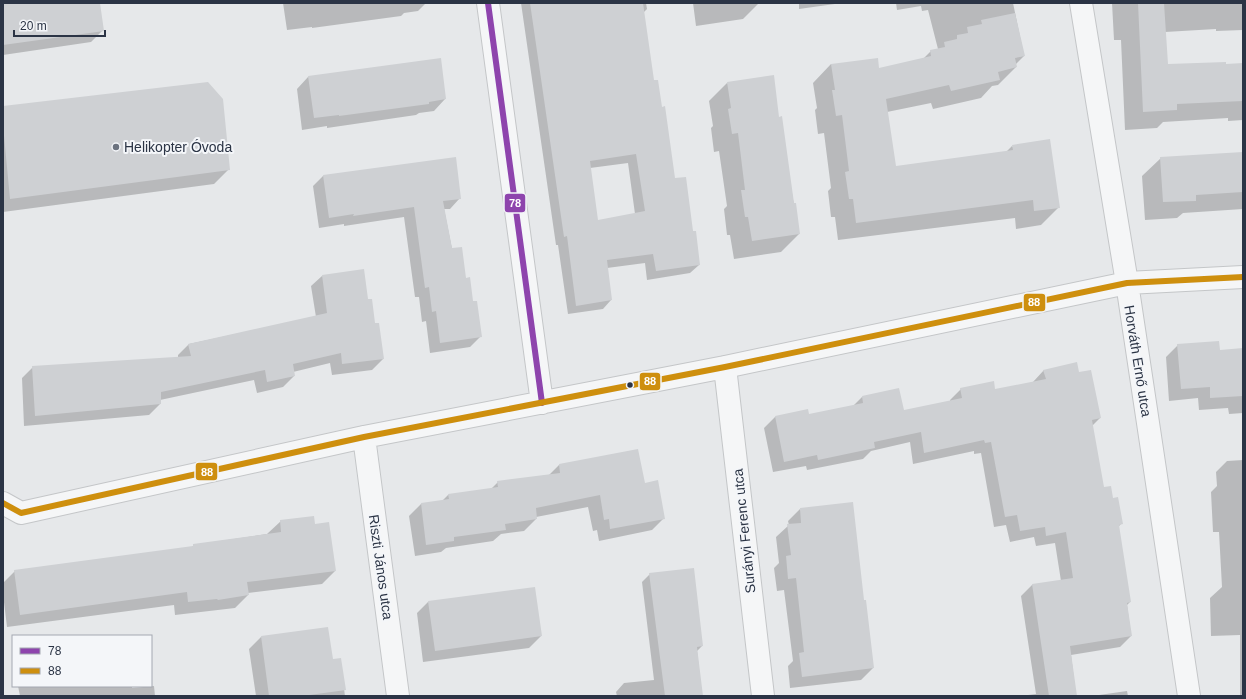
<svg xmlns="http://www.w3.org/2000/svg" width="1246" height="699" font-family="Helvetica,sans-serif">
<rect width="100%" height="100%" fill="#e6e8ea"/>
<path fill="#0003" fill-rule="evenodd" d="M3,3H99L103,30L91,42L3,55Z
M283,3H426L418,11L404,13L401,16L312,28V27L287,30Z
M521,3H646L647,9L643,13L653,81L674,179L693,232L699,265L690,273L647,280L645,263L607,268L611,300L603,309L568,314L558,245H556ZM628,163L635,214L597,222L590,168Z
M693,3H759L743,19L696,26Z
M799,3H842L799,9Z
M896,3H1013L1024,56L1016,64V67L998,85L992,86L981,98L933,109L931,103L887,112L895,167L1006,152L1012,146L1059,207L1041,225L1016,229L1015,218L838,240L835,217H831L828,191L831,188L824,133L818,134L815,110L817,108L813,83L831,64L879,69L923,59L931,51L938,49L928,10L922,11L921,6L897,10Z
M1112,3H1243V30L1216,31V29L1165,32L1167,65L1243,64V120L1228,121V118L1163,122L1157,128L1125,130L1121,40H1114Z
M308,77L445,99L434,111L419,113L416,115L327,128V126L302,130L297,89Z
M727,83L779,118L799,234L781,252L734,259L730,235H727L724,209L727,206L719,151L714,152L711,128L713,126L709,101Z
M3,107L229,169L214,184L3,212Z
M1243,153V209L1183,213L1177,218L1145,220L1142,176L1161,158Z
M323,176L460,198L450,209H444L452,249L466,279L481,336L470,347L430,353L426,321L422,322L419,297H415L404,217L344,226V224L319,228L313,186Z
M322,276L368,300L383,359L372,370L332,375L330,363L293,372L294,376L283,387L257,393L254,380L160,400V404L149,415L24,426L22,378L33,367L178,358V355L189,344L316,317L311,286Z
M1178,345L1219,351L1243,349V413L1229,414L1228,408L1199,410L1198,398L1169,401L1166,357Z
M1044,370L1078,373L1100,418L1092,426L1103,489L1113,499L1121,524L1118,527L1130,602L1127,605L1131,636L1120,647L1071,655L1076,696H1020L1036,694L1021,596L1032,585L1061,581L1055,543L1036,546L1034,537L1010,542L1006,525L994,527L981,453L974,454V451L913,464L910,442L871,451L863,459L807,470L806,466L773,472L764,428L775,417L808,416L853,406L862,397L903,411L950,402V400L961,389L995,391L1033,383V382Z
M1243,460V696H1240V635L1211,636L1210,598L1222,587L1219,532H1213L1211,492L1217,486L1216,472L1227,461Z
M559,465L644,484L664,518L652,530L599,541L597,530L593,531L588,507L536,517V519L524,531L501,534L493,541L446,548L441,552L415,556L409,516L421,504L442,501L448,495L491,489L498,482L549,475Z
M800,509L873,668L861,680L790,688L788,666L793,661L784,590L777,591L774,568L779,563L776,537L789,525L788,521Z
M281,521L314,525L335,571L322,584L248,593V595L235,608L175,615L174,605L7,627L3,594V583L15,571L191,548L194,545L267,534Z
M650,574L702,646L697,651L702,696H617L616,692L624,683L654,680L642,582Z
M428,602L541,636L529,648L423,662L417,613Z
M261,637L332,661L340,659L345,696H256L249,649Z
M18,686H132V688L154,686L155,696H20Z
M1127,691L1128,696H1092Z"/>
<path fill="#ced0d3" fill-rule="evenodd" d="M3,3H100L104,31L3,45Z
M530,3H643L654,80H658L662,107L665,106L675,178L686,177L693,231H696L700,265L656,271L653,254L607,260L612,300L576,306L567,236L564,237ZM636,154L645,211L598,220L590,161Z
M1138,3H1164L1168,64L1226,62V64L1243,63V101L1177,104V110L1143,112Z
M1015,13L1025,56L1015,58L1017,67L998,72L1000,80L951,91L949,85L886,99L896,166L1013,150L1012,145L1050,139L1060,208L1034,211L1033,200L856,223L853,199H849L845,172L849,171L842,115L836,116L832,90H835L831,64L878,58L879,68L931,56L930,50L945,47L944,42L957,39V35L968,33L967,27L982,24L981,20Z
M441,58L446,99L429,102V104L339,116V115L314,118L308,76Z
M774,75L779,117L782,116L794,203H796L800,234L752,241L748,217H745L741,190H745L738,133L732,134L728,109L731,108L727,82Z
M208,82L223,99L230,170L10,199L3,125V106Z
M1243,152V192L1196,195V201L1163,202L1160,157Z
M456,157L461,199L443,201L452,248L462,247L466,278L470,277L473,301H477L482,337L440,343L436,311L432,312L429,287L425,288L414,207L353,216L354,214L329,218L323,175Z
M364,269L368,299H372L375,323H379L384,359L342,364L341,353L293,364L295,376L267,382L265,370L161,392V404L35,416L32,366L191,356L188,344L327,313L322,275Z
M1219,341L1220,350L1243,348V396L1210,398V387L1181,389L1177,344Z
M1077,362L1079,372L1091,370L1101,418L1092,420L1104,487L1111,486L1113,498L1118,497L1123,524L1119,525L1131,602L1127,603L1132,636L1070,646L1077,696H1049L1032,584L1073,578L1066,532L1046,536L1045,527L1020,531L1017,515L1005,517L991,442L985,443L984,440L924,453L921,432L874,442L875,448L818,460L817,455L784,462L775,416L808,409L809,414L863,403L862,396L899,388L904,410L962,398L960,388L994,381L995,389L1046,379L1043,370Z
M638,449L645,483L658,480L665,519L610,529L609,519L604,520L600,495L536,508L537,519L505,524L506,530L454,537V541L426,545L421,503L449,499L448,494L498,487L497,481L560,473L559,464Z
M853,502L864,600H866L874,668L802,677L799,653L804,652L796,578L788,579L786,556L791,555L787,524L801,523L800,508Z
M314,516L315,524L329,522L336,571L247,582L249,595L218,600L217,599L188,602L187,592L20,615L14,570L193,546V544L281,532L280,520Z
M694,568L703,646L697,647L703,696H665L649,573Z
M535,587L542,636L435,651L428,601Z
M328,627L333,659L341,658L346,690L302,696H269L261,636Z"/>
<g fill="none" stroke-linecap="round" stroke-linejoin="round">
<defs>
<path id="minor" d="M488,3L542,403
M1081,3L1127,283L1189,696
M725,367L763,696
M364,437L398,696
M3,503L21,513L364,437L725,367L1127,283L1243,277"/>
</defs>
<use href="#minor" stroke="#c4c6c8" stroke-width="24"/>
<use href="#minor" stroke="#f5f6f7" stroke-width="22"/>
<defs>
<path id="bus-1" d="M488,3L542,403"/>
<path id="bus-2" d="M3,503L21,513L364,437L725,367L1127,283L1243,277"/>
</defs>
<use href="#bus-1" stroke="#f4f6f9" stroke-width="9"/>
<use href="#bus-2" stroke="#f4f6f9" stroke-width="9"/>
<use href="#bus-1" stroke="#8e44ad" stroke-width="6"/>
<use href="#bus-2" stroke="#ce8f0e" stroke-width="6"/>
</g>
<circle fill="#6c737f" stroke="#f4f6f9" stroke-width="1.5" cx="116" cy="147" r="4"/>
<circle fill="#2b3445" stroke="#f4f6f9" stroke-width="1.5" cx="630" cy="385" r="3.5"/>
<g text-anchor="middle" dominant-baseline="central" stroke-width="4" stroke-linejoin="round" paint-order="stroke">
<g font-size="14" fill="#2b3445" stroke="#f4f6f9" text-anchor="start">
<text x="124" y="147">Helikopter Óvoda</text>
</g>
<g font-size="14" fill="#2b3445" stroke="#f4f6f9">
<text transform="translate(1138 361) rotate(81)">Horváth Ernő utca</text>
<text transform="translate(744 531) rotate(-96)">Surányi Ferenc utca</text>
<text transform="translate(381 567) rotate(82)">Riszti János utca</text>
</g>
</g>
<g stroke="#f4f6f9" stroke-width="1.5">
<rect x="504" y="193" width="22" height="20" rx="4" fill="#8e44ad"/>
<rect x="1023" y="293" width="23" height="19" rx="4" fill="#ce8f0e"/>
<rect x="639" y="372" width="22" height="19" rx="4" fill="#ce8f0e"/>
<rect x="195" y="462" width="23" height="19" rx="4" fill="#ce8f0e"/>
</g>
<g font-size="11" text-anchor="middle" font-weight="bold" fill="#fff">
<text x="515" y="207">78</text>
<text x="1034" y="306">88</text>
<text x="650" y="385">88</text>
<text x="207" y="476">88</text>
</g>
<rect width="1246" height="699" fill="none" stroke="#2b3445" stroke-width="8"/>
<rect x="12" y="635" width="140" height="52" fill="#f4f6f9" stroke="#a4a8b1"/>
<rect x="20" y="648" width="20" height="6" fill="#8e44ad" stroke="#a4a8b1"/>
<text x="48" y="655" font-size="12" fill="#2b3445">78</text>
<rect x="20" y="668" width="20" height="6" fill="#ce8f0e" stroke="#a4a8b1"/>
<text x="48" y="675" font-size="12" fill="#2b3445">88</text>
<path d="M14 30v6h91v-6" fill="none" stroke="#2b3445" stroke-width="2"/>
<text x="20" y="30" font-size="12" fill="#2b3445" stroke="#f4f6f9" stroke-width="3" paint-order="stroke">20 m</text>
</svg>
